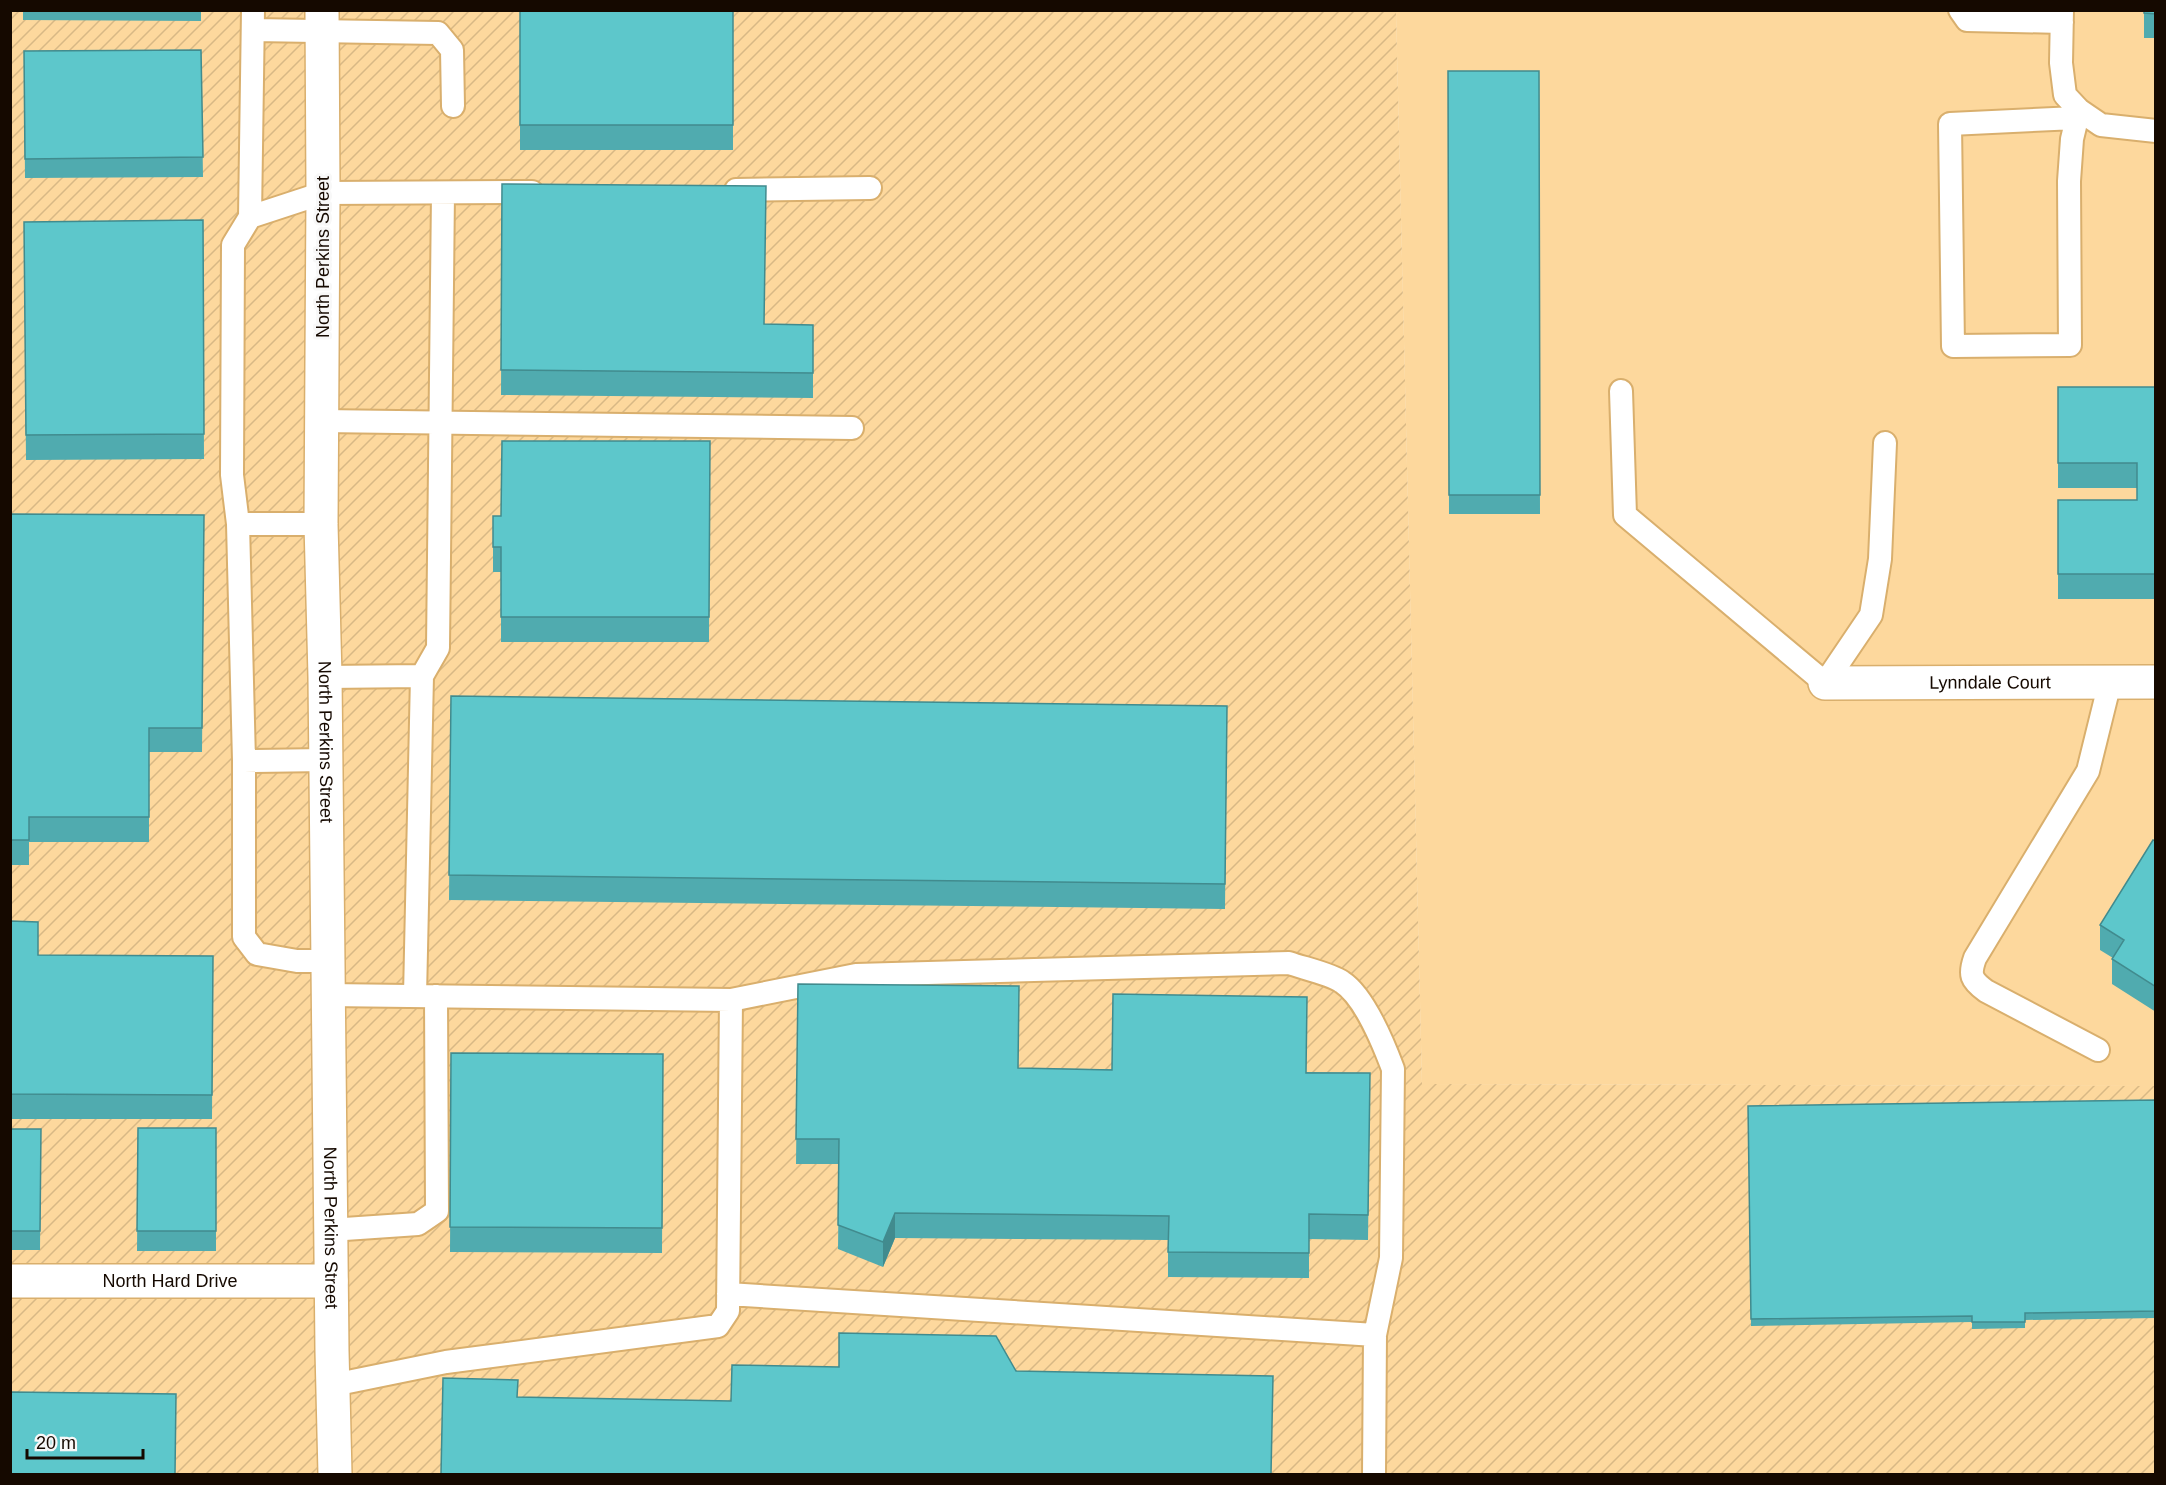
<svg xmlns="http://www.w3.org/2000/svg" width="2166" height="1485" font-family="Arial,sans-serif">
<defs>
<pattern id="industrial-furrows" width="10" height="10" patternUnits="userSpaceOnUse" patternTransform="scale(1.5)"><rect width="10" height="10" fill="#fdd89d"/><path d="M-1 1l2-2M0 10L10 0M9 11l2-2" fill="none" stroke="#d8b885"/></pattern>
</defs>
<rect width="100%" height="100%" fill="#f9e8ce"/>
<path fill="#fdd89d" d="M1396,11H2155V1086L1422,1084Z"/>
<path fill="url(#industrial-furrows)" d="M10,11H1396L1422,1084L2155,1086V1474H11Z"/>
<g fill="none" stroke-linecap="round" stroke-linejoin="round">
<defs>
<path id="lane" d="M253,10L250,217L233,245L232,475L238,524L244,761V937L257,954L297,961H328
M1960,10L1967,20L2062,22
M2062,10L2061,63L2065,95L2079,110L2101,125L2156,131
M253,30L438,33L452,50L453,106
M2076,118L1950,124L1953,346L2070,345L2069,181L2072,139L2079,110
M736,190L870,188
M250,217L323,193L532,192
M1621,391L1625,515L1825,683L1871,615L1880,559L1885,443
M322,421L852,428
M238,524H321
M325,677L422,676L438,648L443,193
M244,761L326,760
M328,995L731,1000L728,1311L718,1326L446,1362L333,1385
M415,996L422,676
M731,1000L856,975L1289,963C1303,968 1331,974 1342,982C1364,996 1384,1045 1393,1069L1391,1258L1375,1335
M2098,1050L1986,991C1971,980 1969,975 1975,958L2088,771L2110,682
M330,1230L418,1224L437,1211L436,996
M728,1294L1375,1335L1374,1474"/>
<g id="street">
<path id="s1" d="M1825,683L2156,682"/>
<path id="s2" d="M10,1281H331"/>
</g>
<g id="secondary">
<path id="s3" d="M322,10L323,193L321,524L325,677L332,1351L335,1474"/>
</g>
</defs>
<use href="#lane" stroke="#d9af6d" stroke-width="26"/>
<use href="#street" stroke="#d9af6d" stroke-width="36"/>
<use href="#secondary" stroke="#d9af6d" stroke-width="36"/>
<use href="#lane" stroke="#fff" stroke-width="22"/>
<use href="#street" stroke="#fff" stroke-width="33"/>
<use href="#secondary" stroke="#fff" stroke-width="33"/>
</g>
<path fill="#50abaf" d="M23,10H201V21L23,20Z
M520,10H733V150H520Z
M2144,10H2156V38H2144Z
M201,50L203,177L25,178L24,51Z
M1448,71H1539L1540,514H1449Z
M502,184L765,324L813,325V398L501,395Z
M203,220L204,459L26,460L24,222Z
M2058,387H2156V599H2058V500H2137V488H2058Z
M710,441L709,642H501V572H493V516H501Z
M10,514L204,515L202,752H149V842H29V865H10Z
M451,696L1227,706L1225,909L449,900Z
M2156,841V1012L2112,984V959L2113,958L2100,950V925Z
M10,921L38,955L213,956L212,1119H10Z
M798,984L1018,1068L1370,1073L1368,1240L1309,1239V1278L1168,1277V1240L895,1238L883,1267L838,1249L839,1164H796Z
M451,1053L663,1054L662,1253L450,1252Z
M2156,1100V1318L2025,1320V1328L1972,1329V1322L1751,1326L1748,1106Z
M138,1128H216V1251H137Z
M10,1129H41L40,1250H10Z"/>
<path fill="#418b8e" d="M895,1213V1238L883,1267V1242Z"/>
<path fill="#5dc7cb" stroke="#418b8e" stroke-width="1.5" d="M520,10H733V125H520Z
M2144,10H2156V14L2144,13Z
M201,50L203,157L25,159L24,51Z
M1448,71H1539L1540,495H1449Z
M502,184L766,186L764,324L813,325V373L501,370Z
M203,220L204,434L26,435L24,222Z
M2058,387H2156V574H2058V500H2137V463H2058Z
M502,441H710L709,617H501V547H493V516H501Z
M10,514L204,515L202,728H149V817H29V840H10Z
M451,696L1227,706L1225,884L449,875Z
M2153,840L2156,841V987L2112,959L2124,940L2100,925Z
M10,921L38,922V955L213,956L212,1095L10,1094Z
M798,984L1019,986L1018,1068L1112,1070L1113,994L1307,997L1306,1073H1370L1368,1215L1309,1214V1253L1168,1252L1169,1216L895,1213L883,1242L838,1225L839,1139H796Z
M451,1053L663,1054L662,1228L450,1227Z
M2156,1100V1311L2025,1313V1322H1972V1316L1751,1319L1748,1106Z
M138,1128H216V1231H137Z
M10,1129H41L40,1231H10Z
M839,1333L996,1336L1016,1371L1273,1376L1271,1474H441L443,1378L518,1380L517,1397L731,1401L732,1365L839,1367Z
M10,1392L176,1394L175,1474H10Z"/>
<g text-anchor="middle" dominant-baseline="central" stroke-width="6" stroke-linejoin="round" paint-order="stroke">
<g font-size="18" fill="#150900" stroke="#f8f8f8">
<text transform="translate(323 257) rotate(-90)">North Perkins Street</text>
<text stroke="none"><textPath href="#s1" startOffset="165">Lynndale Court</textPath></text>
<text stroke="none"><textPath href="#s3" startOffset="732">North Perkins Street</textPath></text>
<text stroke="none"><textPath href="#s3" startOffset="1218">North Perkins Street</textPath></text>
<text stroke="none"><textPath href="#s2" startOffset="160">North Hard Drive</textPath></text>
</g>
</g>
<rect width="2166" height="1485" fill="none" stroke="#150900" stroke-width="24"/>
<path d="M27 1449v9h116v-9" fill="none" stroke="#150900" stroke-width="3"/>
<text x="36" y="1449" font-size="18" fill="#150900" stroke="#f8f8f8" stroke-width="4.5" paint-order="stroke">20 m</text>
</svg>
